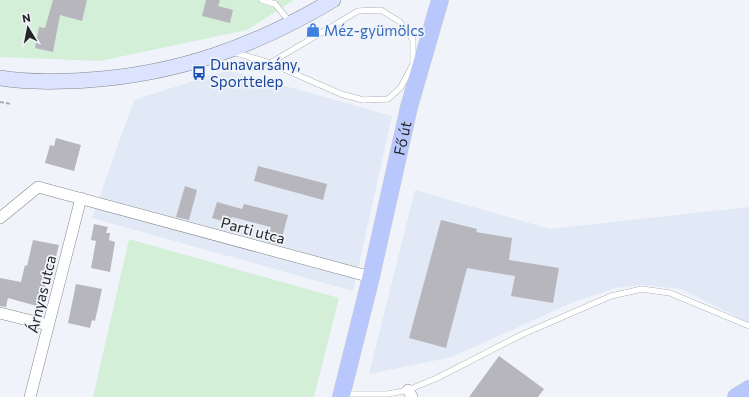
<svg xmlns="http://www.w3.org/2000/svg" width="749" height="397" font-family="Commissioner,sans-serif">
<rect width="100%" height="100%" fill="#f0f4fa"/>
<path fill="#e0e9f5" d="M228,70L392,116L353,291L92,218L134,100Z
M415,190L550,229L749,207V323L681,289L642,285L616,288L576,301L452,357L369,374Z"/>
<path fill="#d4efd8" d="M0,0H294L247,30L100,61L0,57Z
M129,239L339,298L314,397H93Z"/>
<path fill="#b6b6bc" d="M53,0H87L82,21L60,15L53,52L35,48L39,27L45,28Z
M206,0H220L218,6L233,10L230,23L202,16Z
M56,138L81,145L74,171L45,163L50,145L54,146Z
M258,166L327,184L323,200L254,181Z
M185,186L197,190L189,220L176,217Z
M217,202L242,209L244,204L288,215L280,245L267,242L271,227L232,217L230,223L212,218Z
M441,220L477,229L476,232L512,238L509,260L559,268L553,303L511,296L515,276L467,268L446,348L409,338Z
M94,224L108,227L106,233H110L109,240L115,242L110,272L91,268L96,241L91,240Z
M33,240L59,245L53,268L50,267L42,297L40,296L37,306L8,298L6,307L0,306V278L21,282L25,265L27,266Z
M76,284L102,289L95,321L92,320L90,328L68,323Z
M499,356L544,389L538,397H469Z"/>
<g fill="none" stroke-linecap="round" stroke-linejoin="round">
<defs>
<path id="lane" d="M262,0L275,4L290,22
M233,52L270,63L358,11L381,10L400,22L413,40V64L401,87L388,99L363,100L341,94L270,63
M344,394H388L408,390L437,378L521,335L611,296L642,289L670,293L749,326"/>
<path id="street" d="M0,218L38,187L371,277
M0,313L48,325
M408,390L412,397
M30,397L81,198"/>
<path id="secondary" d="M0,78C29,83 58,82 88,80C178,74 256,46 333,0"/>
<g id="primary">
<path id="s1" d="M341,397L371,277L409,107L440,0"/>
<path d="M736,397L749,389"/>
</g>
</defs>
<use href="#lane" stroke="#84888d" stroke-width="6"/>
<use href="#street" stroke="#84888d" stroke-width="12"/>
<use href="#secondary" stroke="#84888d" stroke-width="16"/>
<use href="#primary" stroke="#cfcfd0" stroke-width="18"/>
<path stroke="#aaadb1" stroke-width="2" stroke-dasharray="4 2" stroke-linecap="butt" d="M0,102L12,104"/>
<use href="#lane" stroke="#fff" stroke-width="5.5"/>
<use href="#street" stroke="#fff" stroke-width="11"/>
<use href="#secondary" stroke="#dbe3fe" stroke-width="15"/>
<use href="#primary" stroke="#b8c7fc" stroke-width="17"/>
</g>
<defs>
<symbol id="shop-bare" viewBox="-9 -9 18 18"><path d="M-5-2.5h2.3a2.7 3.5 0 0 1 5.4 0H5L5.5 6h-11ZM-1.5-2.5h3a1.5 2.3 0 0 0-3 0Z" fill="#3f7fe0" stroke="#f0f4fa" stroke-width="2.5" paint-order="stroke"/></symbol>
<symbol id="bus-bare" viewBox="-9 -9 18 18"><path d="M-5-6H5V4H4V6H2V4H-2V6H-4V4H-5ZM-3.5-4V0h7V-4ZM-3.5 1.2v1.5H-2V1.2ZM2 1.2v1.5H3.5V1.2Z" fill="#1a4fb4" stroke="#f0f4fa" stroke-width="2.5" paint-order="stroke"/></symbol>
</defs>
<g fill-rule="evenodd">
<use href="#shop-bare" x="303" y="20" width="20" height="20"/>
<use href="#bus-bare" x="189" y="63" width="20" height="20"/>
</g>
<g text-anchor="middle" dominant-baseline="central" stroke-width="3.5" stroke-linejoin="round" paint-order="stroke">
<g font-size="15" fill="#366cbe" stroke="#f0f4fa" text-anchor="start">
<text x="324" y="30">Méz-gyümölcs</text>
</g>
<g font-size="15" fill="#164399" stroke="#f0f4fa" text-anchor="start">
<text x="210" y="64">Dunavarsány,<tspan x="210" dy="17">Sporttelep</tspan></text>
</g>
<g font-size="15" fill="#252628" stroke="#f0f4fa">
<text stroke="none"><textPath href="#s1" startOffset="266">Fő út</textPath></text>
<text transform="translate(253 230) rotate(15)">Parti utca</text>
<text transform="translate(41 294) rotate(-76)">Árnyas utca</text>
</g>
</g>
<g transform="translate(28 28) rotate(350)" stroke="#f0f4fa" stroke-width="3" paint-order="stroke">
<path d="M0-3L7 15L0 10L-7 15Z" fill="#252628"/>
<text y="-6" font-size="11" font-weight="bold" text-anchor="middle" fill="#252628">N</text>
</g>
</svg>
